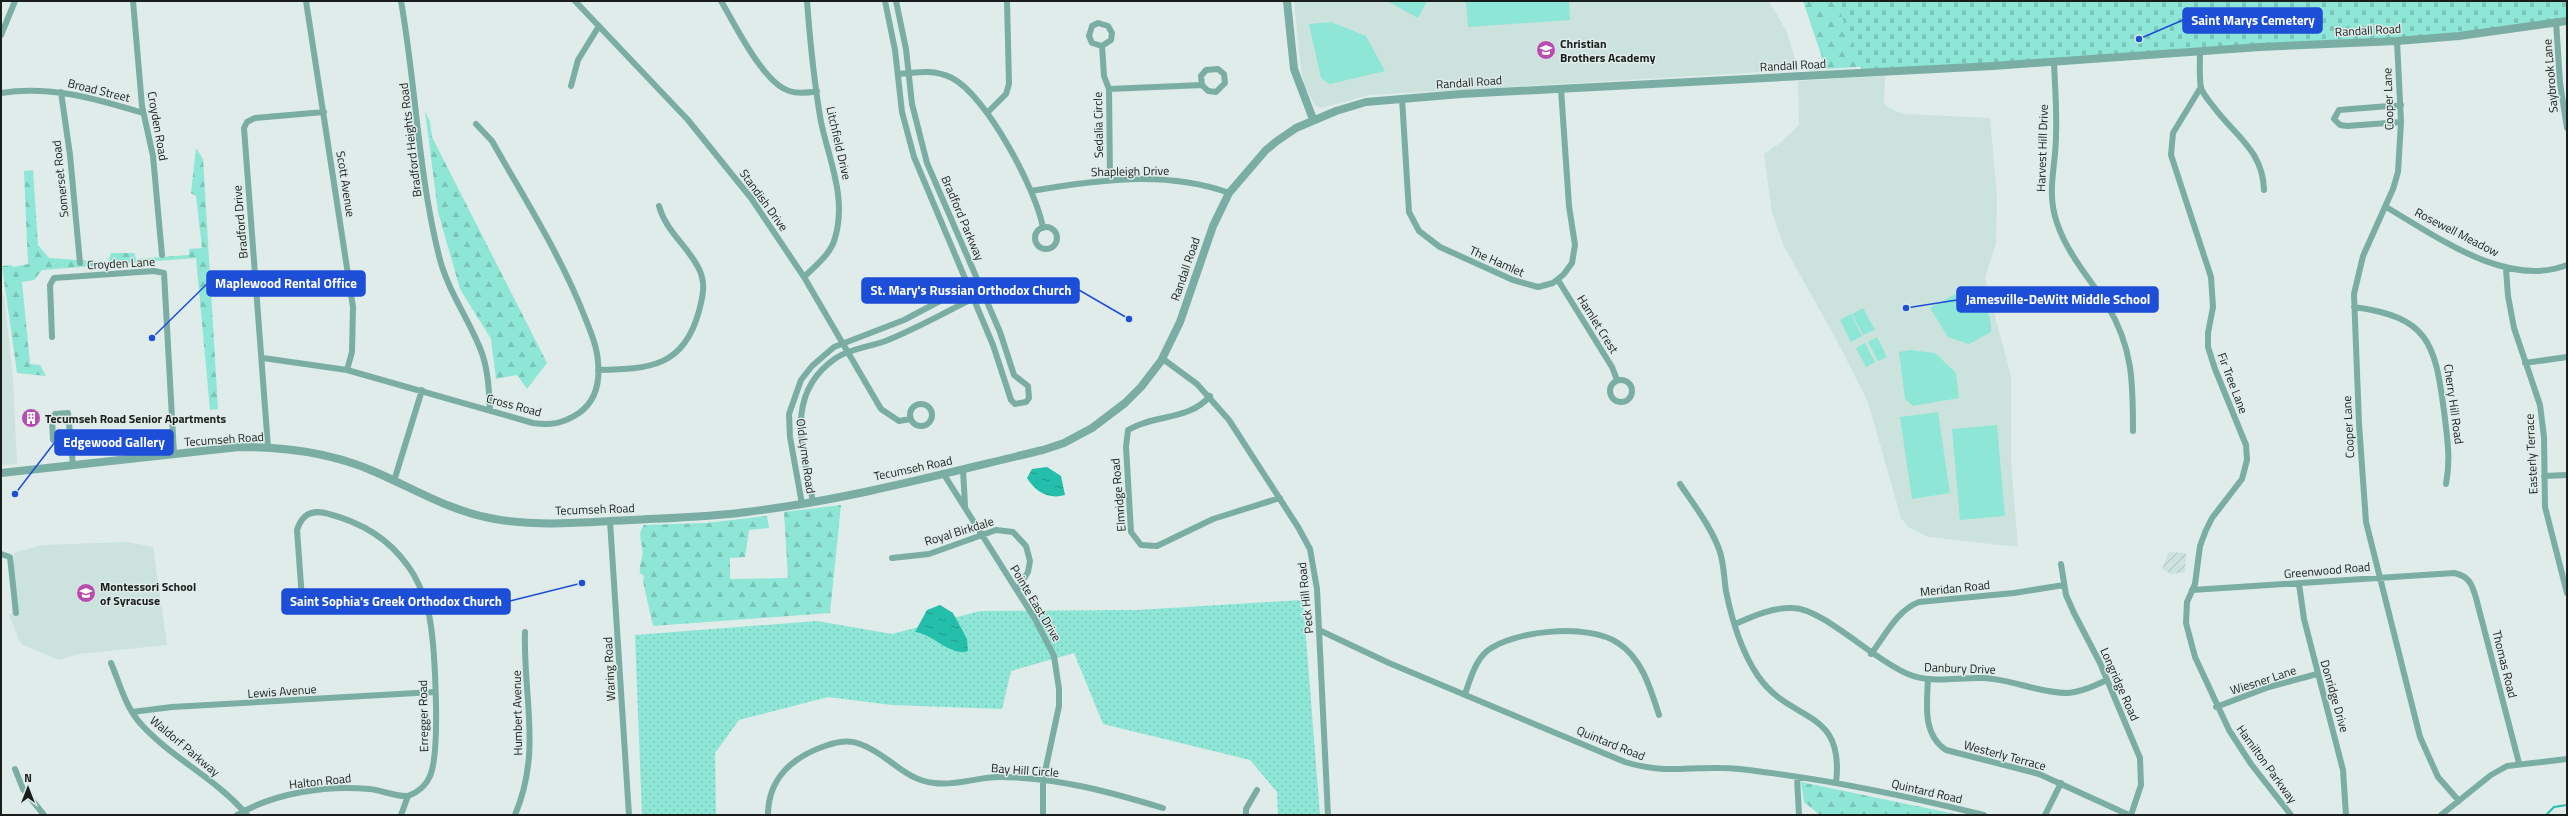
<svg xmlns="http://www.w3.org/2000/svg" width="2568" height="816" font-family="'Titillium Web',sans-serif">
<defs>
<pattern id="industrial-furrows" width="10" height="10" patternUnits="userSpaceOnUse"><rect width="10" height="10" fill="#cce2dd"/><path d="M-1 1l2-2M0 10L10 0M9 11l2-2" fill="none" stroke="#afc1bd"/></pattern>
<pattern id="green-dots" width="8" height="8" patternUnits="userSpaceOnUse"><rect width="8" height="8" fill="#8ee6d6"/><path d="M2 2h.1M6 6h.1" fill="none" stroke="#7ac5b7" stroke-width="1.8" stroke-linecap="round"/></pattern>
<pattern id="forest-firs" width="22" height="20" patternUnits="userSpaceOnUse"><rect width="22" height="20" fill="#8ee6d6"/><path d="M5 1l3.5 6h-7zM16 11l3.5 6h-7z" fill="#7ac5b7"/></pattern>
<pattern id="cemetery-stones" width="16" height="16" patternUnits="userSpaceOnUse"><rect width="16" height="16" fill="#8ee6d6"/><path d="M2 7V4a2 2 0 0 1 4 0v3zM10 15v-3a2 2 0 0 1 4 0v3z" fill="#7ac5b7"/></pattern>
<pattern id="water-ripples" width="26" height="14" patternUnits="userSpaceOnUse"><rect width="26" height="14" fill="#23bfaa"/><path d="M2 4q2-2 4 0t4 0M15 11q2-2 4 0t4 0" fill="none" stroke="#1e9b8a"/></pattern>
</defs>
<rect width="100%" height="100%" fill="#dfece9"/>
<path fill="#cce2dd" d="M1294,1H1769L1787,32L1798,70L1370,95L1321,108L1315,105L1305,87L1301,69Z
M1885,76L1884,104L1897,112L1907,114L1990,118L1997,195L1996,243L1985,278L2011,376V462L2018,547L1928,537L1908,527L1901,518L1868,402L1836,339L1784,246L1772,213L1764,154L1780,143L1799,125L1798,81Z
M1,291L4,295L13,378L17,464L1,465Z
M127,542L153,547L167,645L78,654L59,660L21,644L9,615L12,613L14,553L42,545Z"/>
<path fill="url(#industrial-furrows)" d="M2169,552L2186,553L2185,572L2171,574L2162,569Z"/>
<path fill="url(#green-dots)" d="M1303,600L1320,815H1278L1277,792L1250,760L1103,724L1074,653L1011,671L1002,709L892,705L828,697L739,720L715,753L716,815H642L635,635L817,621L892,634L980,611L1137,610Z"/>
<path fill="url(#forest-firs)" d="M1803,1H1955L1992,58L1826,69Z
M425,111L430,122L432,137L547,363L527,389L517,375L496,379L491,339L460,289L438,212Z
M196,148L203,159L218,409L210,410L196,258L42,270L34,280L22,282L30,364L40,365L46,376L17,373L2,266L11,265L14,267L28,264L24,171L33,170L38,245L49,258L108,262L111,253H134L136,259L189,255V249L202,248L196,196L191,193Z
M841,505L830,613L653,626L643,581L644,576L640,573C639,566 641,563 642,557C645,545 635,536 644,525L706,523L767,516L769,528L749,530L745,557L730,558V579L788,578L784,512Z
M1801,782L1960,815H1820L1804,802Z"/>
<path fill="url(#cemetery-stones)" d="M1836,1H2567V21L2482,33L1863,73Z"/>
<path fill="#8ee6d6" d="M1387,1H1427L1418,18Z
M1466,1H1569L1570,20L1468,27Z
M1331,22L1366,36L1385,71L1330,84L1321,78L1309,24Z
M1970,286C1983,296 1992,316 1991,332L1969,344L1948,337L1930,308Z
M1863,308L1875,330L1863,335L1852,314Z
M1851,314L1862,336L1851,342L1840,320Z
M1877,337L1887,357L1878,361L1868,342Z
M1865,343L1875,362L1866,367L1856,348Z
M1910,350L1935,353L1956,373L1959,398L1913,406L1905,399L1899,352Z
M1938,412L1950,493L1912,499L1900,417Z
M1997,425L2005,516L1960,520L1952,429Z"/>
<path fill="url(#water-ripples)" d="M1047,467L1061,476L1065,495C1048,500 1035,491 1027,478L1032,469Z
M940,605L953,613L967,639L968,651C951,657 933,634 915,632L927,610Z"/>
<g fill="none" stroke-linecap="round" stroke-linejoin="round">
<path stroke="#23bfaa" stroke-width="2" d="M2546,815L2554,807L2567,805"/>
<path stroke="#7aada3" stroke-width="6" d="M133,1L142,106L153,156L162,255
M306,1L353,307L352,352L347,370
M401,1C416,86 418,172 439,256C447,289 467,316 480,348C488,367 489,389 490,410
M575,1L688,120L751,198L804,277L881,409L899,421L911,419
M721,1C735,24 763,83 789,91C798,94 808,93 817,91
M885,1L895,50L902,112L914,157L993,345L1011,400L1015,404L1026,402L1029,398L1028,386L1014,375L1000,332L927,163L912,104L906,49L896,1
M2556,21L2560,83L2567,128
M1,35L15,1
M2397,41L2401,122L2398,172L2393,189L2363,256L2354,294L2359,424L2366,522L2420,737L2438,777L2459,801
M1102,46L1092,43L1089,36L1092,26L1098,23L1108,26L1112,33L1111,40L1102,46L1104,76L1109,89L1110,180
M2200,51C2200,62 2199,78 2201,88C2203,94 2209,101 2213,106C2234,135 2263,150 2264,190
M2054,63C2055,87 2057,111 2056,135C2056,167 2046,191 2057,223C2067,253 2089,278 2107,305C2133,347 2133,383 2133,431
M898,74C917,72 935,69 952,78C986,95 1037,191 1043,228
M571,86L578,60L599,26
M2201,87L2173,133L2171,155L2211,277L2213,307L2208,333V347L2215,369L2246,445L2247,460L2242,479L2212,518L2206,530L2200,546L2195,584L2187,602L2186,623L2195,657L2229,730L2251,764L2291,815
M1109,89L1202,85L1208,91L1216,92L1225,83L1224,74L1218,69L1206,70L1201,76L1202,85
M61,92L70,155L80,263
M1,93C50,85 97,99 143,113
M1402,98L1409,212L1419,231L1440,247L1513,280L1538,287L1553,283L1564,274L1572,263L1575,245L1569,206L1561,89
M2401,105L2339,110L2334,119L2340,125L2347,126L2401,122
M987,113L1006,94L1009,84L1007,1
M1031,191C1096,180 1165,170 1229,193
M2386,207C2436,236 2507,289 2567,265
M1035 238a11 11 0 1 1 22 0a11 11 0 1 1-22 0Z
M2506,269L2508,296L2514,328L2540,405L2544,437L2545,507L2567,593
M804,277C815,266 831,254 835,238C847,198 829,160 821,122C814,82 810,41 807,1
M1558,280L1612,367L1617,380
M2354,307C2428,317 2435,342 2444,411C2447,436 2451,459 2446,484
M52,337L50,285L54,278L154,271L164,273L174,454
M263,358L347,370L533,423C551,426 564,423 579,413C596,401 600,382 598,362C597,346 590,330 584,315C560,254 524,198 492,141L476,124
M1163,359L1197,384L1229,420L1298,527L1310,549L1317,589L1328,815
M2525,363L2567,357
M598,370C650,369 684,367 699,311C703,296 706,283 699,269C688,246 666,232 659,206
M1610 391a11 11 0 1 1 22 0a11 11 0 1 1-22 0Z
M1210,396C1189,421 1154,414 1128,430L1126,447L1131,532L1141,545L1157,546L1213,519L1280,498
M910 415a11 11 0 1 1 22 0a11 11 0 1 1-22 0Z
M70,438L53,440L52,419L55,414L68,413L73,465
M268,447L244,128L247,122L255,118L324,112
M963,469L965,506
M943,473L1035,619L1054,656L1059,689V706L1043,781V815
M2544,476L2567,475
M394,481L422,390
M1680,484C1694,505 1712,528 1720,552C1724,565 1724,578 1726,591C1732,621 1741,651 1758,676C1791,724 1845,707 1836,783
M813,502C803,450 783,394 836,358C851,348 871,347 888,340C920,327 952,309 983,293
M802,504L790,437L789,414L801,380L812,366L834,347L904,320L978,281
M610,521L629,815
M1,554L10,557L16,613
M892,558L929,554L996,530L1013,532L1026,546L1030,561L1028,572L1017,590
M2061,564L2066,595L2074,613L2100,663L2140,758L2141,785L2131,815
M2299,584L2304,619L2343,770L2346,815
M2192,590L2454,573C2469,576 2472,584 2476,598L2519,763
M1735,624C1753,616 1773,607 1793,608C1822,608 1875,661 1908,674C1931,684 1958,677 1983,678C2012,679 2038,693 2067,693C2081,692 2094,686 2107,680
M1319,630L1389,663L1625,762C1664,774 1683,767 1721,768C1735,768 1750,770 1763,772C1838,781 1911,797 1984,815
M1871,654C1885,636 1897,610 1919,602L2014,593L2064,585
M111,663C120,684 125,706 140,723C171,758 217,779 247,815
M1928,679C1927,704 1922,734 1946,750L2039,774L2129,815
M1465,694C1470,680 1475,661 1487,651C1514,630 1589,623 1618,643C1642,658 1651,690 1659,715
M2216,707L2269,687L2317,674
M132,712L172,707L434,692
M15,769L23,789L44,815
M1797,777L1799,815
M237,815C274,793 326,785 369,789C382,790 395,797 408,796
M401,815L408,796C418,792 426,786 430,776C441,751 435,639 428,610C424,596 417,578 408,566C388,538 362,523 329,514C313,509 302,514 297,530L302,599L307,608L425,603
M515,815C542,751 523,697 525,632
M768,815C768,779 792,757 825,746C836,742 848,739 860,744C887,753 904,780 934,783C957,786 977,777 1000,777C1056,777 1110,792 1163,808
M1246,815V809L1257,790
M2045,815L2061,783
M2441,815L2491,775L2507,766L2567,759"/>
<path stroke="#7aada3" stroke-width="8" d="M1287,1L1294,69L1313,119
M1,473L239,447C285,447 330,452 373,471C413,488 451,512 495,519C540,527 587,522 632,520C670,518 709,517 747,512C847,500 946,473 1043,450L1064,443L1092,428L1125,403L1141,387L1161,361L1180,322L1213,226L1229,193L1266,150L1277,141L1296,128L1336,111L1366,102L1461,94L1993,66L2260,47L2397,41L2459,36L2567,21"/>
</g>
<defs>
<symbol id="school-disc" viewBox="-11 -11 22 22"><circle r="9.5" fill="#b84daf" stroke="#dfece9"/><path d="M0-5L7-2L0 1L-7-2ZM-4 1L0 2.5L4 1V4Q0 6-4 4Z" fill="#fff"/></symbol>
<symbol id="building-disc" viewBox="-11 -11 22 22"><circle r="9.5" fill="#b84daf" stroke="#dfece9"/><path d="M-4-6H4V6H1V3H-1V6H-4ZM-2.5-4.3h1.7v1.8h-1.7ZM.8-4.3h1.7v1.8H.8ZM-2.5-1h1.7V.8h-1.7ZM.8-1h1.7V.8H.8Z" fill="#fff"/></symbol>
</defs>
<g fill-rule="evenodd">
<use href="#school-disc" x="1535" y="39" width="22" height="22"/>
<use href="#building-disc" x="20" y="407" width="22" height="22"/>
<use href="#school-disc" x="75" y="582" width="22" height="22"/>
</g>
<g text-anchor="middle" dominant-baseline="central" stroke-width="3" stroke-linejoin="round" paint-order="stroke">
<g font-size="12" fill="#191e1d" stroke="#dfece9">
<text transform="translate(2368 30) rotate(-3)">Randall Road</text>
<text transform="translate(1793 65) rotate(-3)">Randall Road</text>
<text transform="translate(2550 76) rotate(-95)">Saybrook Lane</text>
<text transform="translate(1469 82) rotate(-4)">Randall Road</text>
<text transform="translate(99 90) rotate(14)">Broad Street</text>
<text transform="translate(2388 99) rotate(-92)">Cooper Lane</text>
<text transform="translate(1098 125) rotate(-91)">Sedalia Circle</text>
<text transform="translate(158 126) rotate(80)">Croyden Road</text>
<text transform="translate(410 140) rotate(-97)">Bradford Heights Road</text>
<text transform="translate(839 143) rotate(77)">Litchfield Drive</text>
<text transform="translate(2042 148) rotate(-88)">Harvest Hill Drive</text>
<text transform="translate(1130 171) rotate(-1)">Shapleigh Drive</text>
<text transform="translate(60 179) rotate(-96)">Somerset Road</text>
<text transform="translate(346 184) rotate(81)">Scott Avenue</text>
<text transform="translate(764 200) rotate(54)">Standish Drive</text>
<text transform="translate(963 218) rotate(67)">Bradford Parkway</text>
<text transform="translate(240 222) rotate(-95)">Bradford Drive</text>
<text transform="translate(2457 232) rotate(27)">Rosewell Meadow</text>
<text transform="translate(1497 261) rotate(24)">The Hamlet</text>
<text transform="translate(121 263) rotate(-3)">Croyden Lane</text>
<text transform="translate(1185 269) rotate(-71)">Randall Road</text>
<text transform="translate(1598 324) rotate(58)">Hamlet Crest</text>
<text transform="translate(2233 383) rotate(69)">Fir Tree Lane</text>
<text transform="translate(2454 404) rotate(82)">Cherry Hill Road</text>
<text transform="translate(514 405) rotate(15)">Cross Road</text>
<text transform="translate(2348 427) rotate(-93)">Cooper Lane</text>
<text transform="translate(224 439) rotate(-4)">Tecumseh Road</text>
<text transform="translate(2531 454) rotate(-93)">Easterly Terrace</text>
<text transform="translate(806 456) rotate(82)">Old Lyme Road</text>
<text transform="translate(913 468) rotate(-12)">Tecumseh Road</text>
<text transform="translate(1118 495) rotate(-95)">Elmridge Road</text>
<text transform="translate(595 509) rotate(-2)">Tecumseh Road</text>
<text transform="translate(959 531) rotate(-17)">Royal Birkdale</text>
<text transform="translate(2327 570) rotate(-5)">Greenwood Road</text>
<text transform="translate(1955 588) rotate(-6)">Meridan Road</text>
<text transform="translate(1305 598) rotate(-96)">Peck Hill Road</text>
<text transform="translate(1036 603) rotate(59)">Pointe East Drive</text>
<text transform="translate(2505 664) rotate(76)">Thomas Road</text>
<text transform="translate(1960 668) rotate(2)">Danbury Drive</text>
<text transform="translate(609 669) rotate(-93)">Waring Road</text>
<text transform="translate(2263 680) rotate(-18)">Wiesner Lane</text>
<text transform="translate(2120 684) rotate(66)">Longridge Road</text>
<text transform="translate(282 691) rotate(-4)">Lewis Avenue</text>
<text transform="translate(2335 696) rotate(74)">Donridge Drive</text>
<text transform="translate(517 713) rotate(-91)">Humbert Avenue</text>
<text transform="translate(423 716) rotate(-91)">Erregger Road</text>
<text transform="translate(1611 743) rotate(22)">Quintard Road</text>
<text transform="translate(185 746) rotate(40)">Waldorf Parkway</text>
<text transform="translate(2005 755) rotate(15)">Westerly Terrace</text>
<text transform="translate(2267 764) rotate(54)">Hamilton Parkway</text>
<text transform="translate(1025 770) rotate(4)">Bay Hill Circle</text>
<text transform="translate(320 781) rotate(-6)">Halton Road</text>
<text transform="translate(1927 791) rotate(13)">Quintard Road</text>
</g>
<g font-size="12" font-weight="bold" fill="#191e1d" stroke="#dfece9" text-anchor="start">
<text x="1560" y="43">Christian<tspan x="1560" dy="14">Brothers Academy</tspan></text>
<text x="45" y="418">Tecumseh Road Senior Apartments</text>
<text x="100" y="586">Montessori School<tspan x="100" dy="14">of Syracuse</tspan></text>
</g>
</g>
<path fill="none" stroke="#1d4ed8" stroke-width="1.5" d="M2139 39L2183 20M152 338L207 284M1129 319L1079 290M1906 308L1957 300M15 494L55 442M582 583L510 601"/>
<g fill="#1d4ed8" stroke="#dfece9" stroke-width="1.5">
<circle cx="2139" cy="39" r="4"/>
<circle cx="152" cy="338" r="4"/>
<circle cx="1129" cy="319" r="4"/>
<circle cx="1906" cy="308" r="4"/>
<circle cx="15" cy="494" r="4"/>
<circle cx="582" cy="583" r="4"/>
</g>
<g fill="#1d4ed8" stroke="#1d4ed8" stroke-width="1.5">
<rect x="2183" y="8" width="139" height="25" rx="4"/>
<rect x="207" y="271" width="158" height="25" rx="4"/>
<rect x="862" y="278" width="217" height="25" rx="4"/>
<rect x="1957" y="287" width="201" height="25" rx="4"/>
<rect x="55" y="430" width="118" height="25" rx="4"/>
<rect x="282" y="589" width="228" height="25" rx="4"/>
</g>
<g font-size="13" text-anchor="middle" font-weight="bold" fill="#fff">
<text x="2253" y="25">Saint Marys Cemetery</text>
<text x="286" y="288">Maplewood Rental Office</text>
<text x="971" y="295">St. Mary's Russian Orthodox Church</text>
<text x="2058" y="304">Jamesville-DeWitt Middle School</text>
<text x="114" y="447">Edgewood Gallery</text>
<text x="396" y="606">Saint Sophia's Greek Orthodox Church</text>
</g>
<rect width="2568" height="816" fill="none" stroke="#191e1d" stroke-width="4"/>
<g transform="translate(28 788)" stroke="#dfece9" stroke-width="3" paint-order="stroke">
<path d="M0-3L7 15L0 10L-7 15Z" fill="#191e1d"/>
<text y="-6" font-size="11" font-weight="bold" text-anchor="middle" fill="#191e1d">N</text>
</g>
</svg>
